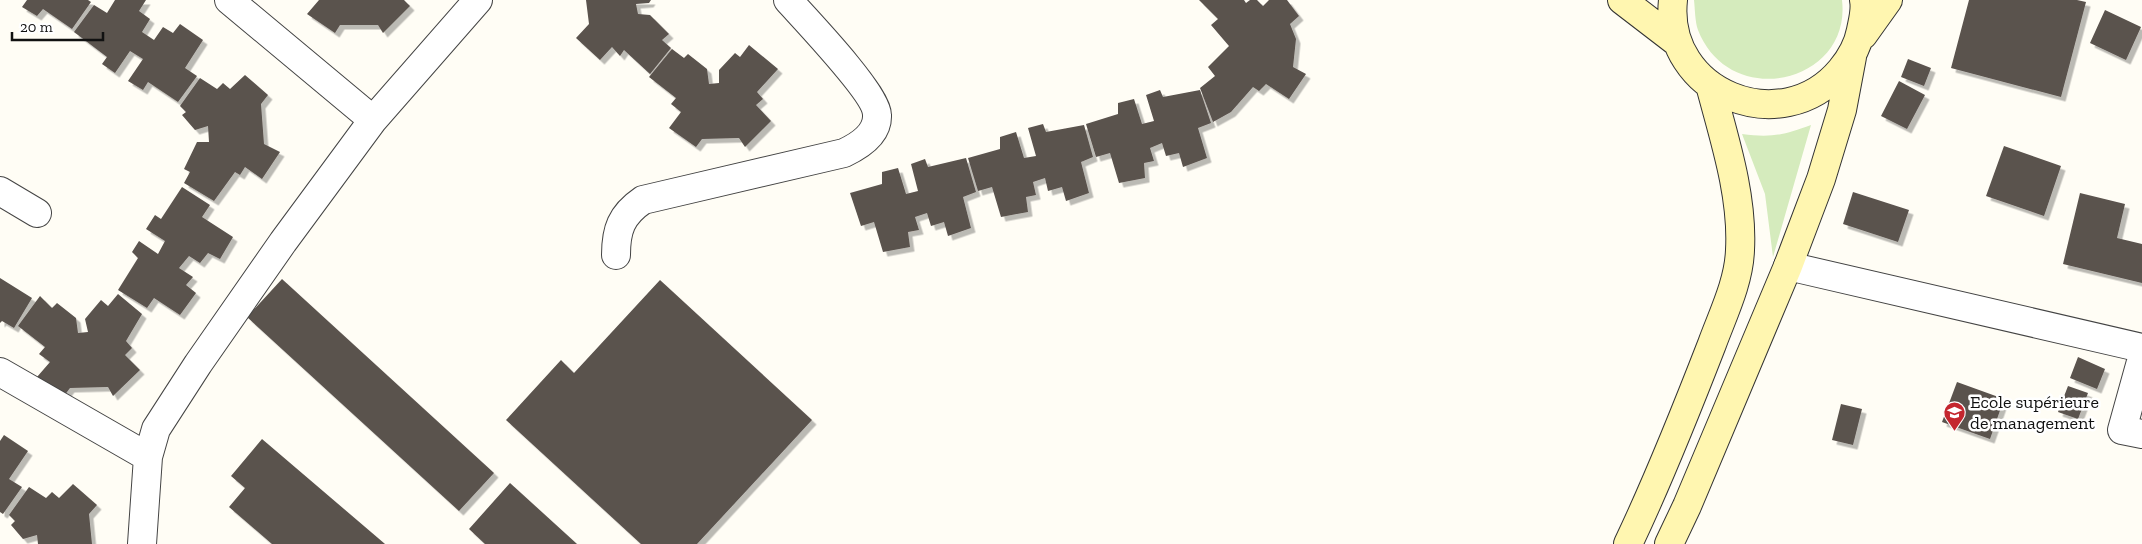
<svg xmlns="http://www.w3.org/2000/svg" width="2142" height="544" font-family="'Zilla Slab',serif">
<defs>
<filter id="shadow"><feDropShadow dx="4.5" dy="4.5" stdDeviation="0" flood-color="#0004"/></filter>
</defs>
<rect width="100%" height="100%" fill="#fffdf5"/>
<path fill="#d5ebbd" d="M1694,0H1842C1852,83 1730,112 1698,30C1695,22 1695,9 1694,0Z
M1811,125L1773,257L1765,194L1742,134C1771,138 1784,135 1811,125Z"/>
<path fill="#5a524d" filter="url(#shadow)" d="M27,0H88L91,2L72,29L43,9L37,16L22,7Z
M115,0H146L139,11L150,19L142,32L154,40L163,27L173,33L180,24L203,40L185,68L197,76L178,102L148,82L143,90L128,81L143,59L130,51L115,73L102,64L107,57L74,32L94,5L107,13Z
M319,0H404L410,6L383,33L378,25H340L335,33L307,14Z
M586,0H651L649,3L636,4L638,14L650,15L669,34L662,40L671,48L650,74L624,50L620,56L612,47L600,60L576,38L589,24Z
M1199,0H1244L1246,3L1250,0H1257L1263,6L1269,0H1287L1299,16L1290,24L1296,39L1293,67L1306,74L1289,99L1266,84L1259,91L1253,87L1231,112L1213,122L1200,88L1215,76L1208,67L1229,46L1211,25L1218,19Z
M1969,0H2077L2086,2L2061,97L1951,68Z
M2105,10L2141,27L2126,60L2090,43Z
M749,45L778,69L757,92L763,99L756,105L771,121L745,147L739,138L702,139L696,147L669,128L681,112L671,104L676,98L649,77L672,49L684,58L688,54L707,69L709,84L719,83V70L735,53L740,57Z
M1908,59L1931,68L1924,86L1901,77Z
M245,75L268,95L261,104L264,144L280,152L262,179L245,167L240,175L235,172L214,201L184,183L190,172L184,169L197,142H209L208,126L195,130L182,115L186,112L180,106L200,78L217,89L223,83L230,89Z
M1899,81L1925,95L1907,129L1881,116Z
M1160,90L1163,97L1200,90L1211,123L1198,128L1207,158L1183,167L1179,153L1166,156L1162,143L1150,148L1154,161L1144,163L1145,178L1119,183L1110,153L1096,157L1086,124L1118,114V103L1134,99L1142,124L1154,121L1146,95Z
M1043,124L1046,132L1084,125L1093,157L1081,162L1089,193L1066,201L1062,187L1048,191L1045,178L1033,182L1036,195L1026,197L1028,212L1001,217L992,187L978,191L968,158L1000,149V137L1016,132L1024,158L1036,156L1028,128Z
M2004,146L2061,166L2044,216L1986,196Z
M966,158L976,192L963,197L971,228L948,236L944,222L931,226L927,213L915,217L919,230L908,232L910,247L883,252L874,222L861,226L850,193L882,184V172L898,168L906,194L918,191L911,164L925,159L928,167Z
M182,187L210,205L202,217L233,237L220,259L208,253L200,263L189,256L179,268L193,277L186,285L196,293L180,315L154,298L147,308L118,290L138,258L132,252L139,241L158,254L165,241L146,229L155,215L161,219Z
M1853,192L1909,210L1898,242L1843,224Z
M2080,193L2125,204L2117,238L2142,244V283L2063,264Z
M0,278L32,298L14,328L2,321L0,323Z
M282,279L494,473L459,511L247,317Z
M660,280L812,420L697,544H641L506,420L561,360L574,373Z
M118,294L142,314L126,341L132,348L125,355L140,370L113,396L108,387L70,388L64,396L37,377L50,362L39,354L45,347L18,326L40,296L52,308L57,303L76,318L78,333L88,332L85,319L101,300L108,306Z
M2078,357L2105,369L2097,389L2070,378Z
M1957,382L2004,399L1990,439L1942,422Z
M2068,386L2088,393L2078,419L2058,412Z
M1841,404L1862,409L1853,445L1832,440Z
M4,435L28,451L9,479L22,487L3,514L0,512V441Z
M262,439L385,544H272L229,507L245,488L231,476Z
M510,483L577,544H485L469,529Z
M73,484L97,505L89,514L92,544H38L37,535L23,539L11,525L15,521L9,515L29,487L46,498L52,492L59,498Z"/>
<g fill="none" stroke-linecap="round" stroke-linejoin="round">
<defs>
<path id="minor" d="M229,0L373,120
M0,191L37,213
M616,255C616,230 621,215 643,200L844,153C859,146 878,134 877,115C877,94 805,19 788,0
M1788,266L2142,348
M2142,358L2122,430L2142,434
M0,372L148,457
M142,544L148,457L156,429L198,364L283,242L373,120L478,0"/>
<path id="secondary" d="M1622,0L1678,43
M1673,0C1663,93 1782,141 1841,70C1851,58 1858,46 1861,30C1863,20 1866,10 1864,0
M1863,35L1888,0
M1628,544C1659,479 1686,411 1712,344C1723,314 1739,282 1740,250C1743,195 1724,138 1710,85
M1669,544L1687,506L1788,266L1821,179L1842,110L1852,57"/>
</defs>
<use href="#minor" stroke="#444" stroke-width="30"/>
<use href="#secondary" stroke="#333" stroke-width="30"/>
<use href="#minor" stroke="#fff" stroke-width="28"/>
<use href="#secondary" stroke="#fff6b0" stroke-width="28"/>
</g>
<defs>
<symbol id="university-pin" viewBox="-11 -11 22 30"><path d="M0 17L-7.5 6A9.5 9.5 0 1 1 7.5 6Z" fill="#c4262e" stroke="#fff"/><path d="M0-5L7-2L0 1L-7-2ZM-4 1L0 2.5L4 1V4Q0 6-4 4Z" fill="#fff"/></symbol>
</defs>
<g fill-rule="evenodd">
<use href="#university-pin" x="1942" y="400" width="25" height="34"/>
</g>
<g text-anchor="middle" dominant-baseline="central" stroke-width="5" stroke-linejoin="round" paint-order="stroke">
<g font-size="18" fill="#111" stroke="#fff" text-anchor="start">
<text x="1970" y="402">Ecole supérieure<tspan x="1970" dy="21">de management</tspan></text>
</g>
</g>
<path d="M12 32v8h91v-8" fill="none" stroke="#111111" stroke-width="2.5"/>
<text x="20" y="32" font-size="15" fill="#111111" stroke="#ffffff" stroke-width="4" paint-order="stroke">20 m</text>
</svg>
